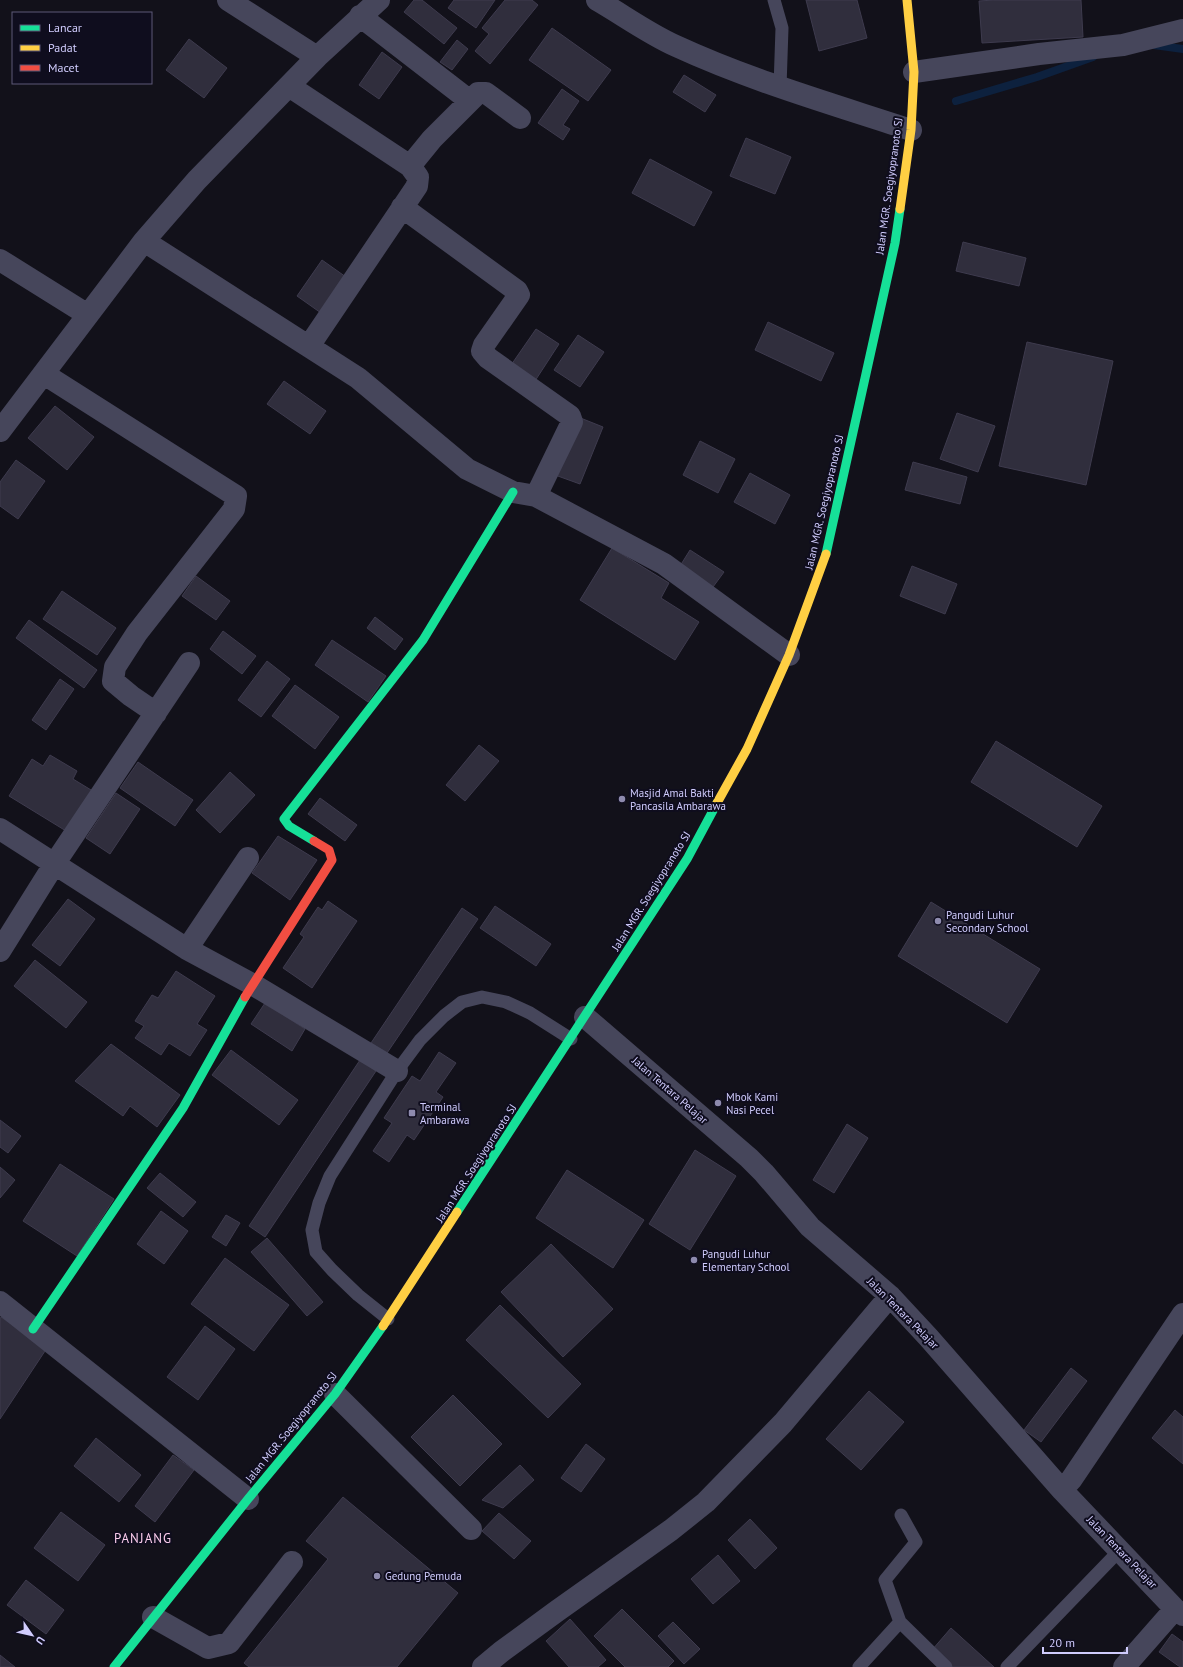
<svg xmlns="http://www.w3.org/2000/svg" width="1183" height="1667" font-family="'PT Sans',sans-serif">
<rect width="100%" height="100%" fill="#12111a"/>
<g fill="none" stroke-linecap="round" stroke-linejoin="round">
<path stroke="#0d213e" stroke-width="8" d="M1154,45L1183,49
M956,101L1037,77L1093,57"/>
</g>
<path fill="#302e3d" stroke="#3e3b4e" d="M414,0H422L457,28L444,44L404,12Z
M454,0H495L476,28L448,8Z
M505,0H532L538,5L490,64L475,51L489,34L482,28Z
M806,0H857L867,38L819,51Z
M994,0H1081L1083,37L982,43L979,1Z
M552,28L611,70L588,101L529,60Z
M189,39L227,68L204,98L166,70Z
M457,40L468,49L452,70L440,62Z
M382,52L402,67L379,99L359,85Z
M684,75L716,95L705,112L673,92Z
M562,89L579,101L563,125L570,129L563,140L538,123Z
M746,138L791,157L775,194L730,176Z
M650,159L712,192L694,226L632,193Z
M963,242L1026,258L1019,286L956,271Z
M322,260L346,277L321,313L297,296Z
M768,322L834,353L821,381L755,350Z
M536,329L559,344L533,384L509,368Z
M578,335L604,352L580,387L554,370Z
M1027,342L1113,361L1086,485L999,466Z
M284,381L326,411L310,434L267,404Z
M55,406L94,437L67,470L28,438Z
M957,413L995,426L978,472L940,459Z
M578,417L603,427L580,484L555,475Z
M700,441L735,459L718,493L683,475Z
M16,460L45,481L18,519L0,506V482Z
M913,462L967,477L960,504L905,490Z
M750,473L790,495L775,524L734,502Z
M612,548L669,583L661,598L699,622L675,660L580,600Z
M690,550L724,572L713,587L680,566Z
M912,566L957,584L945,614L900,596Z
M196,576L230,601L216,620L182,596Z
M62,591L116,628L97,655L43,619Z
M375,617L403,639L395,650L367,628Z
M29,620L97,670L84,688L16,638Z
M223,631L256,656L242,674L210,649Z
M332,640L386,676L368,702L315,665Z
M267,661L290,679L261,717L238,700Z
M60,679L74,689L46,730L32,720Z
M295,685L339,717L315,749L272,716Z
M996,741L1102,806L1077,847L971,782Z
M479,745L499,761L465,801L446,785Z
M50,755L77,771L73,779L96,793L71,834L9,796L32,759L43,766Z
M138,762L193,800L175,826L120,788Z
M230,772L255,795L220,833L196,810Z
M116,793L140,809L110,854L86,838Z
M320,798L357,825L345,841L308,814Z
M278,836L317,860L290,900L252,873Z
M68,899L95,919L60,966L32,945Z
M328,901L357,921L312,988L283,968L304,937L300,934L318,907L322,910Z
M931,902L1040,969L1007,1023L898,956Z
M495,906L551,944L536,966L480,928Z
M462,908L478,919L387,1053L371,1043Z
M35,960L87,1002L66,1028L14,986Z
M176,971L215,996L197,1024L207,1030L190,1056L169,1043L161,1055L135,1038L144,1026L135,1021L152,995L158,998Z
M265,1003L305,1029L292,1051L251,1024Z
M111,1044L180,1095L157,1127L130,1106L123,1116L75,1081Z
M231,1050L298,1100L279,1125L212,1075Z
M439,1052L456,1063L436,1092L443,1097L414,1140L407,1135L389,1162L373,1151L392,1123L384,1118L412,1076L420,1081Z
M360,1060L376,1071L265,1237L249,1226Z
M0,1120L21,1136L8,1153L0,1147Z
M847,1124L868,1138L834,1193L813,1180Z
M695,1150L736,1176L690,1250L649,1224Z
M60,1164L114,1199L77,1256L23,1221Z
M0,1167L15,1180L0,1198Z
M567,1170L644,1220L613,1268L536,1218Z
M160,1173L196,1202L183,1217L147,1188Z
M161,1211L188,1231L164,1264L137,1244Z
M226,1215L240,1223L226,1246L212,1237Z
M267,1238L323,1302L307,1316L251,1252Z
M551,1244L613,1309L563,1357L501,1292Z
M225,1258L289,1305L254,1351L191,1304Z
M500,1305L581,1384L548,1418L466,1340Z
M1,1317L47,1348L0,1419V1319Z
M205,1326L235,1349L198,1400L167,1377Z
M1071,1368L1087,1381L1041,1442L1024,1430Z
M869,1391L904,1422L861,1470L826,1439Z
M453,1395L502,1444L460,1486L411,1437Z
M1175,1410L1183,1417V1464L1152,1438Z
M96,1438L141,1475L119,1502L74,1466Z
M586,1444L605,1459L581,1492L561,1478Z
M173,1455L194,1470L155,1522L135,1506Z
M520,1465L534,1480L503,1508L482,1500Z
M343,1497L458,1593L397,1667H249L244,1663L328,1559L306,1541Z
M61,1512L105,1545L78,1581L34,1548Z
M499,1513L531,1541L514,1559L482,1531Z
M750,1519L777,1548L755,1569L728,1540Z
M718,1555L740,1581L713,1604L691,1579Z
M26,1580L64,1610L46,1634L7,1605Z
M622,1609L674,1661L668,1667H625L594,1636Z
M570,1619L606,1660L598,1667H569L546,1641Z
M673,1622L700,1649L684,1664L658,1636Z
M951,1628L994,1667H951L932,1650Z
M1172,1634L1183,1642V1667H1180L1159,1652Z
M0,1655L15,1667H0Z"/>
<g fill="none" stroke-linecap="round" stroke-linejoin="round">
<path stroke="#46465b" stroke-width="13" d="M774,0L782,28L780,87
M388,1319L358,1295L332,1270L316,1252L312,1230L319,1203L330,1176L397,1071L420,1040L444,1016L462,1002L482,997L506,1002L530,1013L571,1039
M900,1622L885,1580L916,1542L901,1515
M859,1667L900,1622L946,1667
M1007,1667L1120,1550"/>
<path stroke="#46465b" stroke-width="22" d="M228,0L317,57
M597,0C623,15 649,34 676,46C752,81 832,104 911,130
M360,16L470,101L432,139L410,166
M914,72L1039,54L1123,45L1183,30
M289,86L410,166L418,177L417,186L309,346
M470,101L478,93H486L520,118
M402,207L517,291L519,295L484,345L482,351L488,358L570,416L572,422L536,496
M144,241L358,378L467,469L513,492L536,496L664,564L789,655
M0,260L88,315
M44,374L236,496L234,509L137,633L115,667L113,681L131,696L156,713
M0,431L144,241L197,180L317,57L379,0
M0,829L187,949L252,984L397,1071
M187,949L248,858
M0,951L55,863L189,663
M585,1017L749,1158L764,1173L810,1227L890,1296L929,1338L1062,1490L1175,1609L1183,1615
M0,1302L248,1499
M335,1394L471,1529
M1062,1490L1071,1480L1183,1314
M153,1617L208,1648L229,1643L292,1562
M483,1667L501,1652L557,1611L671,1530L706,1502L783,1423L890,1296
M1124,1667L1175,1609"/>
<path stroke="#16e098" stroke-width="9" d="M826,554L895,243L900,209
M314,841L289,826L284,819L423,640L513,492
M457,1212L687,859L717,803
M33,1329L183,1108L245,997
M114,1667L248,1499L335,1394L383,1326"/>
<path stroke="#ffcf43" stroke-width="9" d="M900,209L911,130L914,72L907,0
M717,803L747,749L789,655L826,554
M383,1326L457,1212"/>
<path stroke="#f24e42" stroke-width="9" d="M245,997L332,860L329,850L314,841"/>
</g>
<g fill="#8e8bae" stroke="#0f0d1e" stroke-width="1.5">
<circle cx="622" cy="799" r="4"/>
<circle cx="938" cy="921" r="4"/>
<circle cx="718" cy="1103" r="4"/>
<rect x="408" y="1109" width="8" height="8" rx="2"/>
<circle cx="694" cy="1260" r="4"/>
<circle cx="377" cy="1576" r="4"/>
</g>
<g text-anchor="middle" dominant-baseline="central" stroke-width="4" stroke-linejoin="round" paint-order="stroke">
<g font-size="11" fill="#d0ccfd" stroke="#0f0d1e">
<text transform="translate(889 186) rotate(-82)">Jalan MGR. Soegiyopranoto SJ</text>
<text transform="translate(824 502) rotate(-77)">Jalan MGR. Soegiyopranoto SJ</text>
<text transform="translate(651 891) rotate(-58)">Jalan MGR. Soegiyopranoto SJ</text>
<text transform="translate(670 1090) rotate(41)">Jalan Tentara Pelajar</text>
<text transform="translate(476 1163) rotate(-57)">Jalan MGR. Soegiyopranoto SJ</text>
<text transform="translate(903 1313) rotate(45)">Jalan Tentara Pelajar</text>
<text transform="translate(291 1427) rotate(-51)">Jalan MGR. Soegiyopranoto SJ</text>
<text transform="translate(1122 1552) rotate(46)">Jalan Tentara Pelajar</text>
</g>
<g font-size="11" fill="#d0ccfd" stroke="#0f0d1e" text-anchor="start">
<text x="630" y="793">Masjid Amal Bakti<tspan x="630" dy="13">Pancasila Ambarawa</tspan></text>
<text x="946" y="915">Pangudi Luhur<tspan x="946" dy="13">Secondary School</tspan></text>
<text x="726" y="1097">Mbok Kami<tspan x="726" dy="13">Nasi Pecel</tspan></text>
<text x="420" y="1107">Terminal<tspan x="420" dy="13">Ambarawa</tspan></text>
<text x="702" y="1254">Pangudi Luhur<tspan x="702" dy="13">Elementary School</tspan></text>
<text x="385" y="1576">Gedung Pemuda</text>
</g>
<g font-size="13" letter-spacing="1" fill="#fdceee" stroke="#0f0d1e">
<text x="143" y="1538">PANJANG</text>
</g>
</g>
<rect x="12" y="12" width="140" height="72" fill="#0f0d1e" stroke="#5c5977"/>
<rect x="20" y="25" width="20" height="6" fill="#16e098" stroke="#5c5977"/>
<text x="48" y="32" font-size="12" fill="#d0ccfd">Lancar</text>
<rect x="20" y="45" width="20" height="6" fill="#ffcf43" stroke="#5c5977"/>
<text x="48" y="52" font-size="12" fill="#d0ccfd">Padat</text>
<rect x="20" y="65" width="20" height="6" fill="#f24e42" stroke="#5c5977"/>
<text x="48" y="72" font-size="12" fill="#d0ccfd">Macet</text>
<g transform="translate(32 1635) rotate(124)" stroke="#0f0d1e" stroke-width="3" paint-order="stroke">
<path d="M0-3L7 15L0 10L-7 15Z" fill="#d0ccfd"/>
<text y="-6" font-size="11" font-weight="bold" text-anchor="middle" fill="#d0ccfd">U</text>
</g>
<path d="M1043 1647v6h84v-6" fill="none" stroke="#d0ccfd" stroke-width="2"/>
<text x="1049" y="1647" font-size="12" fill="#d0ccfd" stroke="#0f0d1e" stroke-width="3" paint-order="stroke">20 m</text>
</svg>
